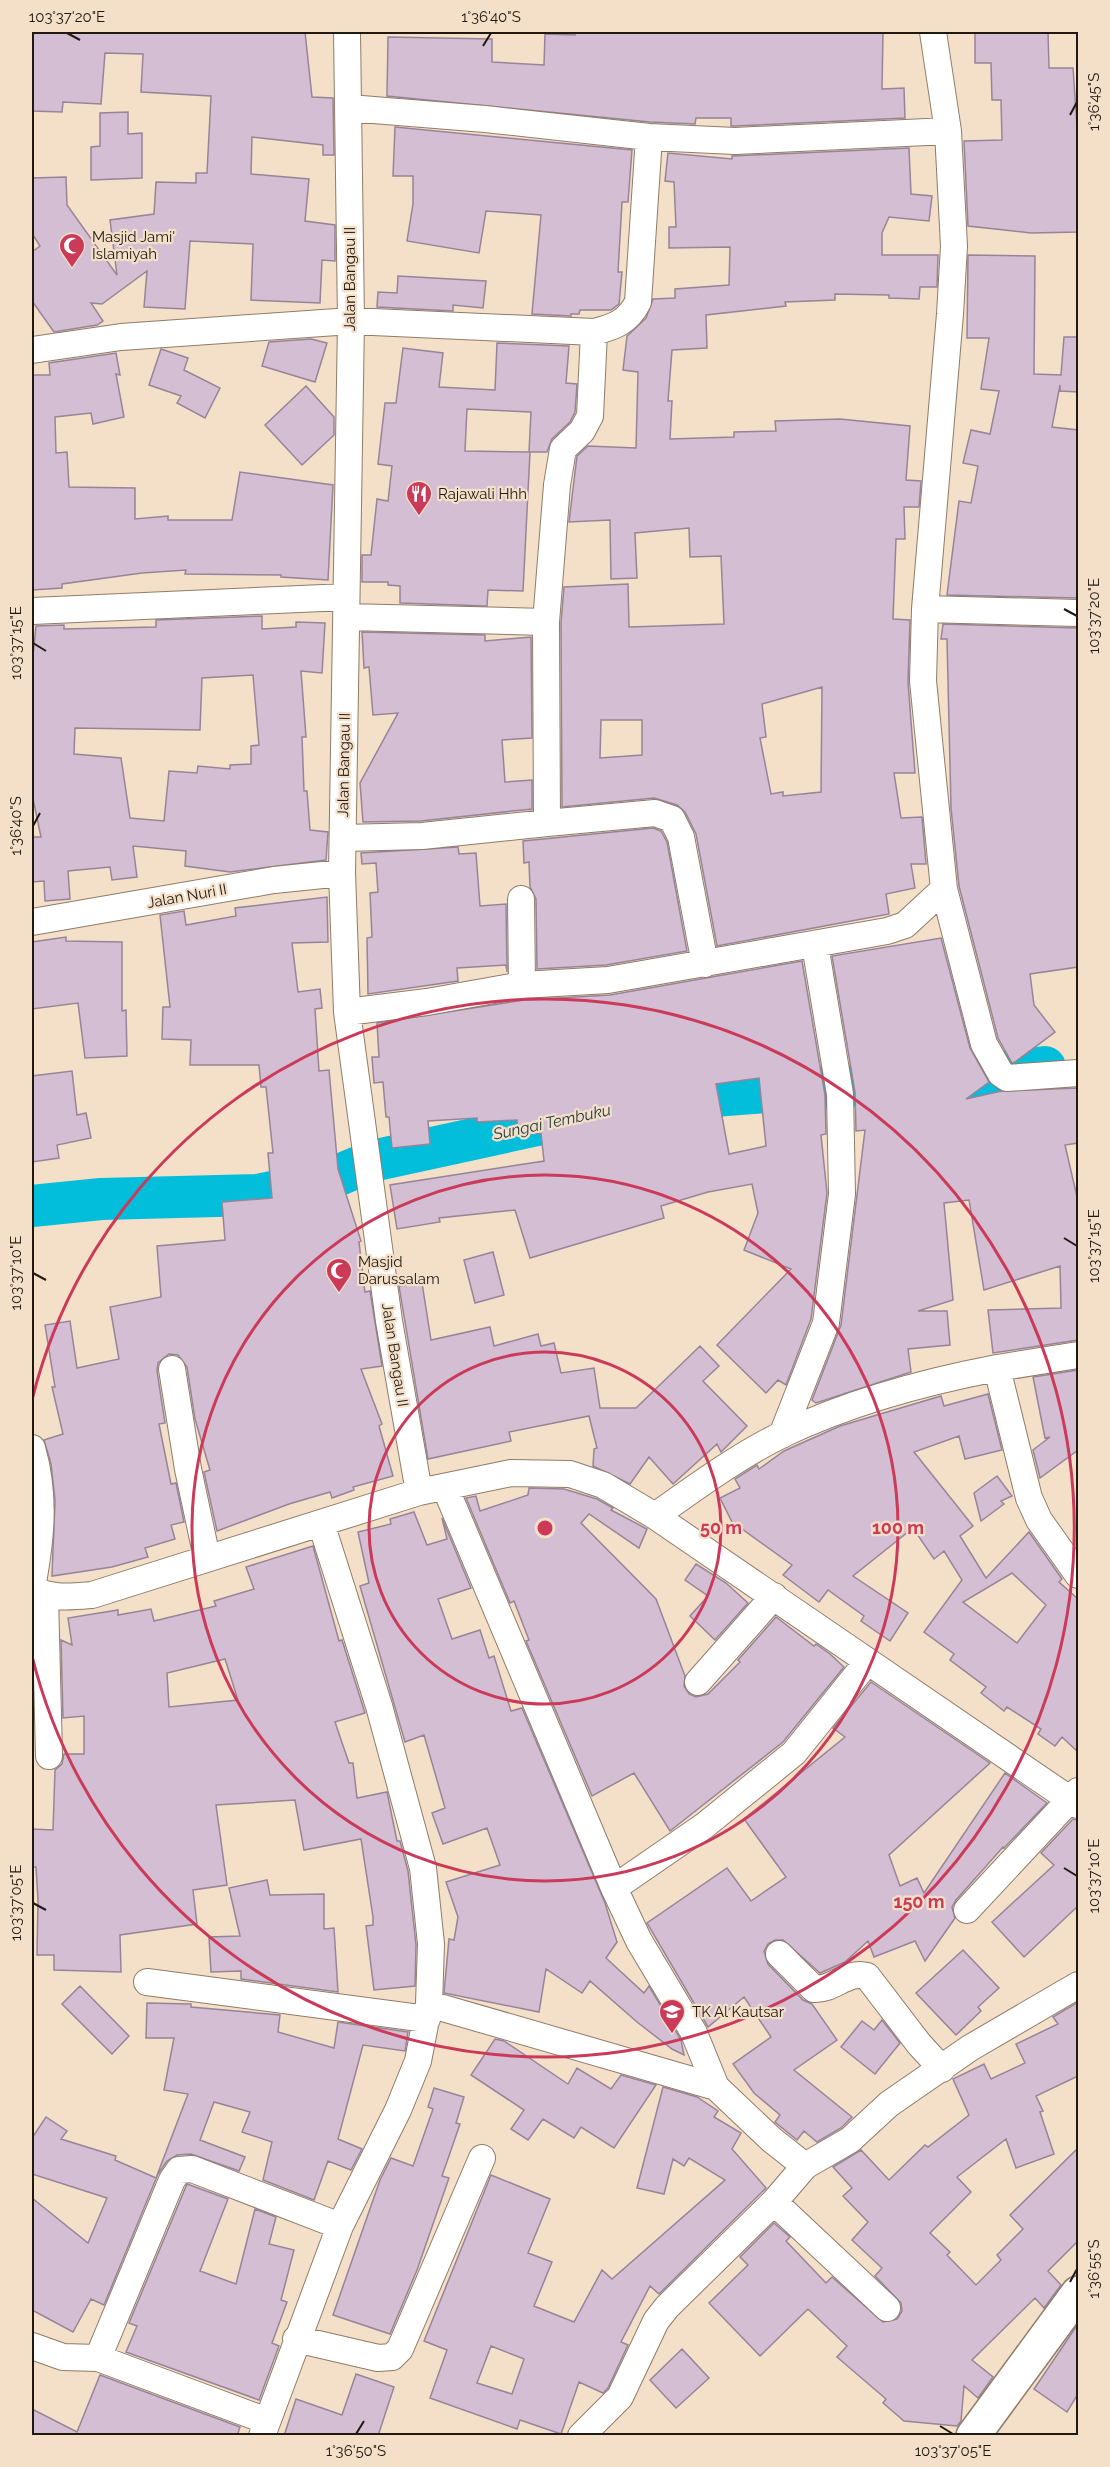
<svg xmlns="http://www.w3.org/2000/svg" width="1110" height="2467" font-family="Raleway,sans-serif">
<rect width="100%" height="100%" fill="#f4dfc9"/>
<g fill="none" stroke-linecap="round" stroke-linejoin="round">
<path stroke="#03beda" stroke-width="42" d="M662,1100L975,1076L1045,1067
M32,1206L101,1199L257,1195L325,1181L372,1161L574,1117"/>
</g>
<path fill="#d3bed4" stroke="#988498" stroke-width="1.5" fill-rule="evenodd" d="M32,32H305L312,97L333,98L334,155H323V145L252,137L251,174L309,179L305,221L335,225V261L322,260L320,303L251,300L253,244L190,241L185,309L144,307L147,271L102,304L91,303L103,321L97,325L54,332L32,301V252L40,246L33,235L32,178L66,177L67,205L117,275L110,220L154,214L156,182L196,183V173H207L211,96L141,92L143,54L105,53L101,104L63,102L62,112L32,111Z
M575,32H883L882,89L904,88L905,118L735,126H731V118H696L695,124L650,122L387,96L388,37L492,39V62L544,65L545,34L575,35Z
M975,32H1048L1049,68H1073L1078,141V232L1031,233L968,226L964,141L1002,140L1001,100H992L991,63H975Z
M128,112V134L142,133V178L91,180V147L100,146V113Z
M395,127L632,150L628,202H622L618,272H622L619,304L611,310H580L579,314H571V316L532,314L541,215L486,211L479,253L407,241L413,204V176H393Z
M909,148L911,194L932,196L929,221L889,217L882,233V255H938L937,287H920L919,299L889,298V295L835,294V300L785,302L786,306L706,315L707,348L672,350L668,401H672L670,439L734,437V432L776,431L775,421L840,419L910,426L906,480L921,481L919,507H904L905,539H896L893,619L910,620L908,682L915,773H894L901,818L922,817L926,864H911L915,888L886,894L889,914L717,946L696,834L685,812L677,805L654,798L562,807L561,623L564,587L628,584L629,627L724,624L721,556L690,557L689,528L635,533L637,578L611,579L610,520L569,522L577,456L588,446L636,448L638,372L623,370L627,336L646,318L653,299L675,298V289L729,285L730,247L669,248V227H676L674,182L665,181L668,153L732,159V156ZM822,687L821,792L783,796V792L771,794L760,738L766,737L762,704ZM601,720H642V755L600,758Z
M968,255L1035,256L1034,374L1061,375L1064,337H1078V392L1060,391V385L1052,427L1078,430V598L947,595L959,501L971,503L978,466L963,463L971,430L990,434L999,391L981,389L989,338H967Z
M398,276L486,281L483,308L453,305V311L377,307L378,292L397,293Z
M311,339L327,343L315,382L262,366L269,342Z
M497,343L569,346L566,383L577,384L575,412L570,422L552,439L547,452H529L531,412L467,409L465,451L530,452L523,591L488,590L487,606L400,603V586L388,585V582H362V555H371L377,499L388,501L392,466L378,464L385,403H396L403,348L443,353L439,387L495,390Z
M161,349L188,358L184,370L220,388L205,418L177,403L181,396L149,385Z
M116,353L120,375L116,374L124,417L93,424L91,413L55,417L56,453L67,452L69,487L135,488V519L168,516V520H232L240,472L333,485L328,580L281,577V575L185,574L186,570L142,573L62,584V588L32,590V375H50L49,363Z
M306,386L334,417V435L302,465L265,425Z
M262,616V629L296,627V622L325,623L322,673L301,671L306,737H302L304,791H307L310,830L328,832L326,860L230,872L185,866L186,851L133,846L137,877L112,880L110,867L68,871L70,899L45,901L44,881L32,882V837H41L32,794V666L36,626L64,625V629L156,627V620ZM253,675L259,745L251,746V764L230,765V769L198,766L197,773L169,771L164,821L130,818L121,758L74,754L75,728L200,730L202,678Z
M943,624L1078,628V967L1030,974L1034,1005L1055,1032L1015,1062L1012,1063L998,1038L959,886L951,808L947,639H941Z
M362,632L485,635V641L531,637L532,738L502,740L505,782L532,780V809L421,821L363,822L360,783L398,713L373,715L369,667L364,668Z
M653,828L661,831L667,842L687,951L606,965L537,969L536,899L530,887L529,862L524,863L523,841Z
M458,847L459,854L476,853L480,906L506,904L507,972L506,965L457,968L458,981L368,994L367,938L372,937L370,893L378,892L376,863L362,864L361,853Z
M327,897L328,942L292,943L298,992L320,989L322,1008L315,1009L319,1071L329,1070L338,1169L361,1241L359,1242L365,1292L370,1291L382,1366L361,1369L382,1424L379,1426L393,1476L353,1487L354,1490L332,1498L330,1492L289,1504L217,1531L204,1472L210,1470L195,1419L187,1367L178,1355L169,1354L158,1363L157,1371L165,1423L159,1424L171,1484L176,1483L184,1522L171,1525L175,1539L145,1548L148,1557L112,1567L52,1576L55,1500L51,1464L44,1440L63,1434L52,1387H55L45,1325L70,1321L77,1368L119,1359L110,1307L161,1297L157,1246L225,1240L222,1202L272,1198L268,1153H273L266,1087H261L259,1065H190L191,1040L162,1039L163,1007H170L160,915L184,911L186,925L236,916L235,908Z
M66,937V941L122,942V1011L126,1010L127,1056L85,1058L78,1003L32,1009V942Z
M941,938L970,1048L989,1082L966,1099L1002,1091L1078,1088V1143L1065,1145L1078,1201V1340L993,1353L988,1310L1061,1308L1060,1266L984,1290L969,1200L944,1203L953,1300L918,1311H947L950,1345L908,1349L911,1372L816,1403L812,1400L841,1325L865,1130L856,1131L855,1092L832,956Z
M802,961L825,1095L826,1134L821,1135L827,1193L811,1319L786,1385L778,1380L766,1393L717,1345L791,1269L744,1250L758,1213L752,1184L708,1192L661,1206L664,1218L530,1258L515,1210L439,1218L440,1222L397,1229L390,1185L544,1161L541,1133L518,1135L517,1120L477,1122V1118L428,1121L430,1144L392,1148L389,1117H386L383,1082L374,1083L372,1057H379L377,1023L524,1000L610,995ZM759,1078L766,1146L729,1154L716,1084Z
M72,1071L77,1115L86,1113L91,1138L57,1145L59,1158L32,1162V1076Z
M493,1252L504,1295L475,1303L464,1260Z
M422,1283L431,1340L490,1327L494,1346L538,1334L541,1346L554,1343L561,1373L594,1368L600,1408H636L700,1346L719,1366L703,1381L747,1426L721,1452L717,1444L673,1484L649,1457L630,1484L593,1466L594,1449L597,1448L589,1416L509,1432L511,1441L428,1459L399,1286Z
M1078,1370V1450L1040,1478L1033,1450L1050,1437L1045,1438L1033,1377Z
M988,1394L1002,1450L965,1459L959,1436L914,1452L973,1526L960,1536L986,1578L1029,1532L1062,1579L1059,1582L1078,1599V1752L1062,1737L1055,1746L1038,1734L1041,1729L1007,1707L1004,1711L981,1693L986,1687L950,1660L954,1654L924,1632L962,1580L944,1551L934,1559L913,1528L853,1576L908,1613L890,1641L861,1621L864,1616L828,1590L819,1602L783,1575L792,1565L742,1529L737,1532L720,1498L740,1488L735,1479L757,1465L759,1469L784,1451L840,1426L941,1396L944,1406ZM1012,1573L1046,1605L1017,1643L963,1602Z
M997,1476L1012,1496L1001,1501L1004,1504L981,1521L974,1493Z
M529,1488L564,1489L597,1499L613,1508L611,1510L647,1529L639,1548L589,1514L581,1523L656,1599L685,1676L684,1686L689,1694L696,1697L708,1694L740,1662L738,1660L776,1617L814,1646L816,1644L830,1654L844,1667L783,1742L670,1831L634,1773L592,1796L526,1641L529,1640L514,1601L510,1603L466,1498L476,1496L480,1511L528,1495Z
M414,1512L427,1545L447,1539L442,1518L471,1588L438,1599L452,1639L480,1630L489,1658L494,1656L511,1711L522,1708L605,1903L617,1942L606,1958L644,1993L649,1986L681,2040L684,2055L672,2049L637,2022L590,1981L582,1993L546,1969L539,2012L444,1993L449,1939L454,1940L458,1917L446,1882L500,1865L487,1828L443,1844L432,1813L445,1808L424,1735L405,1742L360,1586L369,1583L358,1532L391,1524L390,1519Z
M313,1546L339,1641L342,1640L365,1713L335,1722L349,1763H353L357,1798L387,1792L397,1841H400L408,1871L416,1945L415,1986L374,1990L366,1926L373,1925V1917L361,1839L304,1850L295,1800L216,1805L227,1885L193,1890L197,1924L120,1935L121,1972L54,1970V1955H37L38,1900L36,1867H32V1829L53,1830L55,1770L62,1764L64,1754H84V1716L63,1718L61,1640L72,1645L68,1618L118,1610V1615L151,1609L154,1621L216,1606L214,1601L254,1589L246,1567ZM225,1659L238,1700L169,1707L167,1673Z
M696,1564L726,1583L748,1603L715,1640L690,1616L708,1596L685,1580Z
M871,1682L990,1763L889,1855L900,1886L917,1878L924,1893L1005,1773L1047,1803L1004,1848L1003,1847L956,1900L952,1907L955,1918L925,1961L915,1941L874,1957L868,1941L845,1962L820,1973L783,1940H775L768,1944L764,1951L768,1964L803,2000L812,2004L837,2040L794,2070L852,2117L841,2128L817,2142L804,2131L797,2140L775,2122L780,2115L754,2093L733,2064L771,2037L744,1997L708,2027L647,1923L727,1868L751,1901L786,1877L744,1819L845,1737L833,1728Z
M1073,1819L1078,1820V1906L1024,1957L992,1922L1054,1865L1041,1853Z
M267,1880L270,1895L324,1894V1929L334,1928L338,1992L241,1979V1971L211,1972L209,1937L240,1936L229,1888Z
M963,1950L999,1988L978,2007L981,2011L956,2035L916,1993Z
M80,1986L129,2036L112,2054L62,2004Z
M1078,2002V2076L1036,2096L1043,2111L1040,2112L1054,2154L1016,2168L1006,2139L957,2177L971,2192L930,2233L950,2252L947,2255L976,2285L1001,2260L997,2255L1023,2229L1010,2215L1078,2148V2241L1048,2271L1061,2285L1044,2308L1035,2298L972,2360L993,2377L978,2398L964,2386L961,2421L957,2426L904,2421L883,2403L886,2399L837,2357L847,2346L808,2309L760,2356L709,2303L748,2265L740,2257L774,2223L790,2237L786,2241L826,2283L832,2277L883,2322L897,2319L902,2311L901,2303L875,2276L882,2268L852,2240L868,2222L843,2196L852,2188L833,2167L861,2150L889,2180L925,2145L928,2147L969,2115L953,2079L984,2064L991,2079L1025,2063L1016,2044L1058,2024L1053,2017Z
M147,2003L191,2004V2007L280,2015L278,2032L334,2048L338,2022L408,2032L405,2051L363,2045L338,2139L362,2149L351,2170L328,2161L314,2200L263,2180L272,2142L242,2132L250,2112L214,2102L200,2140L245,2157L239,2171L191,2154L177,2155L167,2161L158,2174L104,2305L91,2299L73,2332L32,2310V2198L88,2243L107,2198L32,2174V2138L46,2117L67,2131L61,2139L116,2156L115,2160L156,2178L188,2094L164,2090L174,2038H146Z
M882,2020L900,2043L875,2074L841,2047L862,2021L874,2030Z
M495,2039L504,2041L568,2084L577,2068L611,2089L621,2075L656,2085L614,2148L581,2127L574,2138L543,2119L528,2140L511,2129L524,2110L471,2075Z
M663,2087L697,2097L718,2111L714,2117L741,2133L732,2149L766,2188L659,2294L650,2286L621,2342L628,2345L608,2388L603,2393L579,2382L561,2434L520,2420L517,2429L430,2398L447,2350L424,2341L491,2175L550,2199L528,2253L552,2262L534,2306L574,2322L602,2270L612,2279L725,2180L689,2158L684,2166L673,2159L664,2194L637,2188ZM491,2346L524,2359L512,2394L477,2383Z
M434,2088L464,2097L456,2123L460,2124L442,2176L449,2178L417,2270L390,2334L333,2315L380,2180L391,2158L413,2166L433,2109L428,2107Z
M187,2184L228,2199L200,2271L236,2284L255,2209L276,2217L269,2244L294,2250L281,2300L287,2302L272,2343L279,2346L259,2400L126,2352L137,2326L129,2323Z
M1078,2324V2394L1067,2412L1034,2389Z
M682,2349L709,2378L676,2408L650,2380Z
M356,2374L394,2387L378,2436H284L296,2399L342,2415Z
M100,2375L240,2427L237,2436H32V2409L77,2432Z"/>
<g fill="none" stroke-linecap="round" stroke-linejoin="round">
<defs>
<path id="street" d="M347,32L351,321L342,873L347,1012L389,1321L419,1492
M933,32L948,131L954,246L950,314L925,609L923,681L944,889L984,1044L1001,1074L1007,1078L1078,1073
M349,108L485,119L649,137L735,141L948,131
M594,332L590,416L582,431L563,449L557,485L546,622L547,823L655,813L672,819L681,837L705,964
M32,350L121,337L351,321L594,332C614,327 628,322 638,302L649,137
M925,609L1078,613
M32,611L346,597
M347,617L546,622
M343,838L422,836L547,823
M521,899L522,985
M32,922L274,880L342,873
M347,1012L427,1002L522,985L608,980L887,931L905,925L944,889
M997,1368L1078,1355
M172,1369L188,1469L207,1558
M782,1435L826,1323L842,1194L840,1094L815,945
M32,1448C46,1497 41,1539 32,1588
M445,1487L614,1888L639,1941L694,2033L716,2087L772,2140L805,2166L850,2140L889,2104L970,2048L1078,1985
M655,1516C696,1487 738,1456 783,1434C850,1402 924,1382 997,1368L1029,1498L1039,1520L1078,1575
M32,1589C52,1599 70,1597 92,1595L419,1492L511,1473L570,1474L603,1485L655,1516L1078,1805
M45,1595L49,1756
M698,1682L774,1596
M614,1888L704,1826L794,1753L868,1661
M967,1910L1078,1791
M779,1954L814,1989C834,1990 847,1970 867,1976L919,2044L942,2069
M147,1982L427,2019
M429,2004L716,2087
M774,2202L887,2308
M296,2339L378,2358L392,2357L400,2349L482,2158
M32,2346L63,2357L98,2358L267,2421
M98,2358L172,2180L179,2170L192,2169L340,2226
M262,2436L340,2226L398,2110L418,2061L429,2004L431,1944L423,1868L379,1706L321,1523
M581,2436L620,2397L656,2321L667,2307L774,2202L805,2166"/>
<path id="secondary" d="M973,2436L1078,2293"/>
</defs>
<use href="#street" stroke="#8f7c68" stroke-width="28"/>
<use href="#secondary" stroke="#8f7c68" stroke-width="36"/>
<use href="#street" stroke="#fff" stroke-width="26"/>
<use href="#secondary" stroke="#fff" stroke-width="33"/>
</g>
<path fill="none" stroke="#201911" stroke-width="2" d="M67,33L80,40M483,46L491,33M1070,115L1077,102M1064,609L1077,616M33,643L46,651M33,826L40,813M1064,1238L1077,1246M33,1273L46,1280M1064,1868L1077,1876M33,1903L46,1910M1070,2282L1077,2269M940,2426L953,2434M356,2434L364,2421"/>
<g fill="none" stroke="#cb3b59" stroke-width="3">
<circle cx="545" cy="1528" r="176"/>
<circle cx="545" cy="1528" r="353"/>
<path d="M32 1400A529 529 0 1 1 32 1656"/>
</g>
<defs>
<symbol id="mosque-pin" viewBox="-11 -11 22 30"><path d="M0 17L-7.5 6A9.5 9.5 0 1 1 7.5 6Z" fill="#cb3b59" stroke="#f4dfc9"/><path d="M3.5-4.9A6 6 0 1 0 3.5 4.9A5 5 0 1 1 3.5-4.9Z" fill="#fff"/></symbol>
<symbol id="restaurant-pin" viewBox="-11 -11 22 30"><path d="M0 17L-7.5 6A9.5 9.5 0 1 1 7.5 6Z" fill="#cb3b59" stroke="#f4dfc9"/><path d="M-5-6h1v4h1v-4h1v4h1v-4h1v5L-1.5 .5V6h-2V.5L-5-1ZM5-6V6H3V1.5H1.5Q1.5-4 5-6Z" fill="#fff"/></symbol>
<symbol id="school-pin" viewBox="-11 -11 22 30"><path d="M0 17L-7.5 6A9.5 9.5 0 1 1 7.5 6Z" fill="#cb3b59" stroke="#f4dfc9"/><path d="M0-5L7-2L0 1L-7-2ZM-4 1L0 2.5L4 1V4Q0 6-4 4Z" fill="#fff"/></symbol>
</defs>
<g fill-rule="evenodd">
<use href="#mosque-pin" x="57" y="231" width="30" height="40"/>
<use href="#restaurant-pin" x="404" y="479" width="30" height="40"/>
<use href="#mosque-pin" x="324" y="1256" width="30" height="40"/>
<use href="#school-pin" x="657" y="1997" width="30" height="40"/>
</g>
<g text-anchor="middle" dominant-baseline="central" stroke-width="4.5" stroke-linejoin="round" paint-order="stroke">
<g font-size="15" fill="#201911" stroke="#f4dfc9" text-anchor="start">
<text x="92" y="237">Masjid Jami'<tspan x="92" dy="17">Islamiyah</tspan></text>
<text x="438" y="494">Rajawali Hhh</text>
<text x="358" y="1262">Masjid<tspan x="358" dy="17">Darussalam</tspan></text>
<text x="692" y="2012">TK Al Kautsar</text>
</g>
<g font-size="15" fill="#201911" stroke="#f4dfc9">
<text transform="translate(350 279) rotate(-90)">Jalan Bangau II</text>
<text transform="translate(344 765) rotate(-89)">Jalan Bangau II</text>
<text transform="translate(187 896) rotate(-10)">Jalan Nuri II</text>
<text transform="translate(395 1355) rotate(81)">Jalan Bangau II</text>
</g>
<g font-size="16" font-style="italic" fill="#223b40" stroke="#f4dfc9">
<text transform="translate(552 1122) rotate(-12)">Sungai Tembuku</text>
</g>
</g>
<circle cx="545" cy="1528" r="9" fill="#cb3b59" stroke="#f4dfc9" stroke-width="3"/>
<g font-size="18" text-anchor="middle" font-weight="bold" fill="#cb3b59" stroke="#f4dfc9" stroke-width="4.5" stroke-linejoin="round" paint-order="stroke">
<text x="721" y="1534">50 m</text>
<text x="898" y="1534">100 m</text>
<text x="919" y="1908">150 m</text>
</g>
<rect width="1110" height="2467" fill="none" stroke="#f4dfc9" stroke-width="66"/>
<rect x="33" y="33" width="1044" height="2401" fill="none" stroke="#201911" stroke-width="2"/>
<g font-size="15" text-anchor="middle" fill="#201911">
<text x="67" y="22">103°37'20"E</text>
<text x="491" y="22">1°36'40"S</text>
<text transform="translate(1094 102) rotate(-90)" y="5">1°36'45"S</text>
<text transform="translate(1094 616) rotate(-90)" y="5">103°37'20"E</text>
<text transform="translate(16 643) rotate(-90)" y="5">103°37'15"E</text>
<text transform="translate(16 826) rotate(-90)" y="5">1°36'40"S</text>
<text transform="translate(1094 1246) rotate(-90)" y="5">103°37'15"E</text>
<text transform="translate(16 1273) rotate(-90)" y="5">103°37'10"E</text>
<text transform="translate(1094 1876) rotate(-90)" y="5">103°37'10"E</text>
<text transform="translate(16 1903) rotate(-90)" y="5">103°37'05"E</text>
<text transform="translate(1094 2269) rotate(-90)" y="5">1°36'55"S</text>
<text x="356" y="2456">1°36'50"S</text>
<text x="953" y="2456">103°37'05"E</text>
</g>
</svg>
